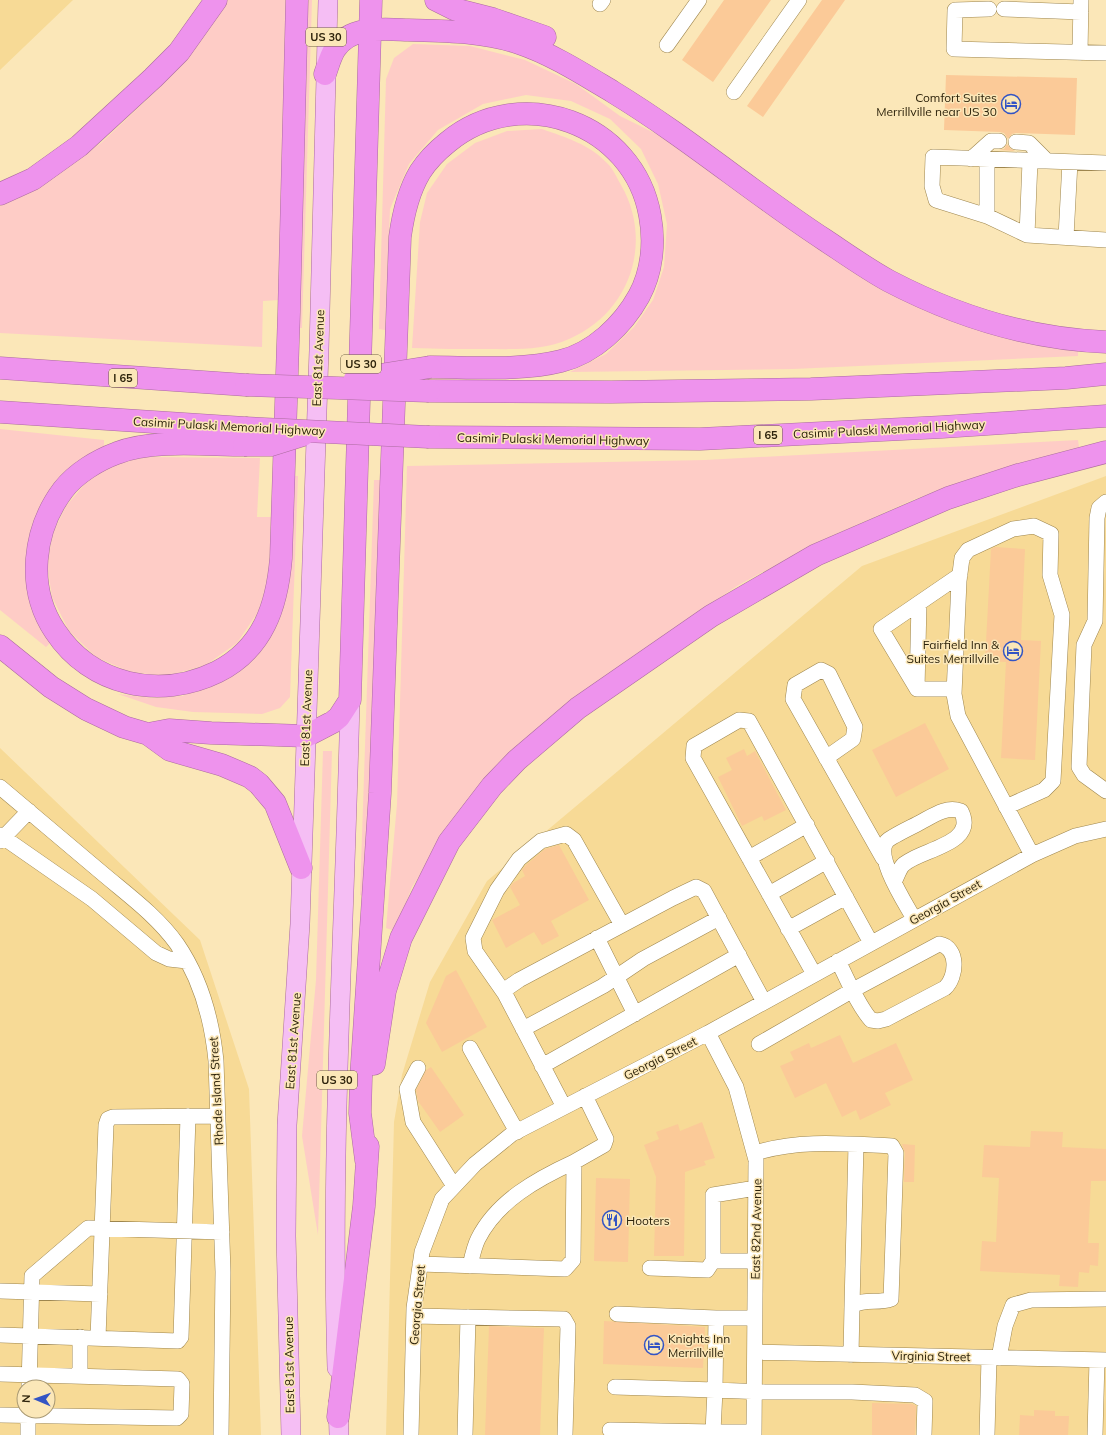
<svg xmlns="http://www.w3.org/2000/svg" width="1106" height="1435" font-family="Mulish,sans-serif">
<rect width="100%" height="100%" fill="#fbe7b8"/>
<path fill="#f7da96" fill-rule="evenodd" d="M0,0H73L0,70Z
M1106,476V1435H386L394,1122L402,1075L430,982L487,881L862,566Z
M0,748L200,940L249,1089L261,1435H0ZM24,1387H48V1411H24Z"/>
<path fill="#feccc6" d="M224,0H289L279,300L263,301L262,347L0,333V206L34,187L101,143L155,92L203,34Z
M305,0H312L302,328H295Z
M413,44L470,46L525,60L576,84L620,116L685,148L838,259L1078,347V356L793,369L570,372L606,354L634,327L653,300L664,267L667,224L658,184L641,149L610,119L571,101L526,95L483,104L438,130L409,164L390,209L385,330L379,329L386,79L394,58Z
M542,129C567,138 589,144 608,164C613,169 617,178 621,185C654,242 630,313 569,339C543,351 513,349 485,349C461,349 437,349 412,348L420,222L427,193L447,164L475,143L507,131Z
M0,429L104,440V446L75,465L53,489L33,599L39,625L51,642L46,647L0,610Z
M1078,440L1079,447L995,471L915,499L820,541L737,586L651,644L558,713L452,825L412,887L395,931L386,928L397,804L407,466L705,460Z
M147,457L260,458L257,517H271L269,579L258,612L237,643L206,665L167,676L130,672L96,657L69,631L52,597L47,564L53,533L66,506L89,479L114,464Z
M290,476H298L290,697L280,708L262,714L193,712L156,707L118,694L152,698L182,696L222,682L247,660L270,633Z
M374,480H380L370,814L363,896L360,895Z
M323,751H332L318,1235L302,1136L316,980Z"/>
<path fill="#fbca98" d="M724,0H771L713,82L682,60Z
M822,0H845L763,117L747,106Z
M946,75L1077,78L1075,135L1016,133L1012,134L1008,139L1004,133L1000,132L944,130Z
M1007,144L1011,149L1015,151L999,150L1004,149Z
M995,547L1025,549L1021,640L1041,641L1035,760L1001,758L1006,662L985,661L991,549Z
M925,723L949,769L896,797L872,750Z
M744,749L747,756L755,751L786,810L764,821L762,816L742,826L718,777L732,770L726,758Z
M559,845L589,900L551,921L559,936L542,945L534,932L506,948L492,920L520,905L510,887L513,883L525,876L522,870L526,865L545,849Z
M456,970L487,1027L442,1052L426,1023L446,976Z
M840,1035L853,1063L896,1043L913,1080L885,1093L891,1105L860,1120L856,1110L842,1117L826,1083L795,1098L780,1066L794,1060L790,1052L809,1043L811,1048Z
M431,1067L464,1115L440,1132L418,1101L416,1090L426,1070Z
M702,1122L715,1158L704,1161L706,1165L685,1172L684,1256H654L656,1177L644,1145L659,1139L656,1132L678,1124L680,1131Z
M1031,1131L1063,1132L1062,1147L1106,1149V1181H1091L1088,1243H1099L1098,1266L1090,1265L1089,1273L1079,1272L1078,1287L1059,1286L1060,1275L980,1271L982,1241L996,1242L999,1178L982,1177L984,1145L1030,1147Z
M902,1144L915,1145L914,1182H904L905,1153Z
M596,1178L630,1179L628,1262L594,1261Z
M604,1321L705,1327L703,1368L603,1364Z
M489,1326L544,1328L540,1435H485Z
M872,1403L912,1404L916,1406L915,1435H872Z
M1034,1410L1055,1411V1416H1069L1068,1435H1019L1020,1415L1034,1416Z"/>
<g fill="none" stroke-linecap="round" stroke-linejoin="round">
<defs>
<path id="minor" d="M600,4L603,0
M989,9L955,10L954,49L1106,53
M1004,9L1081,12
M667,45L699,0
M1080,53L1081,0
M734,92L799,0
M1016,142L1029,143L1047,161
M971,159L991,141H999
M1106,163L933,157L932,186L936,200L987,216L1027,235L1106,240
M987,216V159
M1027,235L1030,161
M1066,237L1070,162
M1106,502L1099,508L1097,518L1095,621L1084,645L1079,767L1084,775L1106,791
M917,689L919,603
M954,689H917L881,629L960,575
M826,758L853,739L855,727L829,674L821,670L795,685L793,699L883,858
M0,787C34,816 68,844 102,873C128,895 157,916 177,944C201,979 212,1020 216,1061L223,1272L221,1435
M1006,807L1044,790L1053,781L1062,615L1050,575L1051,534L1034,526L1013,529L968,550L962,558L959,581L954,694L958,716L1032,855
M0,835L92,899L156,953L169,959L187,961
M0,841L29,811
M749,858L807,825
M894,882C897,877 899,869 903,865C920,849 978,845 961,811C946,806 934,815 921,822C914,826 892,836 887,841C874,856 906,904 914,919
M769,894L827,861
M788,929L846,897
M597,938L635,1014
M814,974L693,758L694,746L739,720L749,721L871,943
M505,994L475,951L473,938L497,890L519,859L541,841L566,834L574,840L622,925
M523,1029L603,986L643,959L719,918
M708,1033L736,1087L756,1160L754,1435
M759,1044L853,990L939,944C959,947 957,977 945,988L886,1019L878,1021L871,1020C857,1004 848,980 838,961
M470,1048L517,1132
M542,1066L739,955
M418,1068L407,1089L413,1122L454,1186
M564,1107L505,994L506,989L519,980L673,898L696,887L704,891L764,1002
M755,1153C800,1139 846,1144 892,1146L896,1153L891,1299C878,1304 864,1298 852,1306L851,1355
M713,1261H755
M420,1264L565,1269L573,1260L574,1162L604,1145L606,1139L585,1096
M470,1266C472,1257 474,1247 478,1239C497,1201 537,1179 574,1162
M650,1268L707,1270L713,1261V1195L756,1188
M0,1291L100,1294
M852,1306L856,1145
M617,1314L716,1318
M414,1316L564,1319L568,1326L565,1435
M754,1318H716L715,1390L765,1392H852L915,1395L925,1401L924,1435
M0,1335L178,1341L181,1337L188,1116
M98,1338L106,1125L108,1119L113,1117L218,1116
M755,1352L1106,1360
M999,1358L1005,1326L1013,1305L1031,1300L1106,1299
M0,1374L178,1379L182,1384L181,1414L177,1418L0,1415
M80,1376V1337
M29,1387L32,1276L88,1228L222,1232
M610,1430L713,1432L715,1390L615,1387
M28,1435V1411
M411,1435L414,1308L422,1252L442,1199L475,1164L512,1134L708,1033L1032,855L1075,836L1106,829
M465,1435L468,1317
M713,1435V1432H754
M987,1435L989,1358
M1095,1435L1097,1360"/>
<path id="major" d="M337,1368C330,1145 345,922 350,700
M338,1403L339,1435
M291,1435L286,1236L287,1125L300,924L319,350L328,0"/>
<path id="highway" d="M436,0L454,9L493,19L545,37
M325,74C328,66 330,57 335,49C351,25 383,29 408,30C445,31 483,31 519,43C552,54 583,74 613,92C687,137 753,193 825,240C846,254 867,269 889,281C956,316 1030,339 1106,342
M0,194L33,179L79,146L153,78L179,52L216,0
M0,368L246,385
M429,391L611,392L811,389L1066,378L1106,374
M0,412L245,428
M429,437L700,439L942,427L1106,416
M244,445C207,445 151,439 117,453C98,460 76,473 63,490C33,530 26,588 55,631C91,686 160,700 217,672C263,649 277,606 281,558L289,312L297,0
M0,646L51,687L86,709L124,727L148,734L170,750L222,765L250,777L259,784L275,803L301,868
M148,734L169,730L211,733L306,736L333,722L339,717L350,700L371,0
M374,1064L385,991L401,938L449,842L492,786L517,760L578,708L711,616L816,555L948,498L1018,475L1106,452
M366,1160L360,1113L361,1078L380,793L400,237C403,215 408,192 420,172C427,161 438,150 448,142C521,82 634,123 650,216C655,243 652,272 639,296C623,325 594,353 561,361C522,371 471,367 430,367
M338,1417L364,1206L368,1146"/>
</defs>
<use href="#minor" stroke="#9e864e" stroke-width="16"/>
<use href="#major" stroke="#ab6c9e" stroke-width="20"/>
<use href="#highway" stroke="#ab6c9e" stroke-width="23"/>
<use href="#minor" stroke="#fff" stroke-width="15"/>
<use href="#major" stroke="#f5bef4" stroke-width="19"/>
<use href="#highway" stroke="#ee93ed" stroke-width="22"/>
<defs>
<path id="highway-bridge" d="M355,379L430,367
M246,385L429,391
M245,428L429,437
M244,445H271L303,435"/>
</defs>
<use href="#highway-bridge" stroke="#ab6c9e" stroke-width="23" stroke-linecap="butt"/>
<use href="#highway-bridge" stroke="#ee93ed" stroke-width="22"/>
</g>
<defs>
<symbol id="hotel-ring" viewBox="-11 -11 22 22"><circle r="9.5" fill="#fbe7b8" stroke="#3354c4" stroke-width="1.5"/><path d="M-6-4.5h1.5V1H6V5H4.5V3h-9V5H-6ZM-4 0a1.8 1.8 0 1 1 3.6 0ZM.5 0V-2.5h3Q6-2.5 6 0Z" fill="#3354c4"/></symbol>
<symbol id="restaurant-ring" viewBox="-11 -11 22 22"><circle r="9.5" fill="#fbe7b8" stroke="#3354c4" stroke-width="1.5"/><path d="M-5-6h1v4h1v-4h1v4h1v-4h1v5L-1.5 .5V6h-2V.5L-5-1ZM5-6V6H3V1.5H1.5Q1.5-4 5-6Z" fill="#3354c4"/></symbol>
</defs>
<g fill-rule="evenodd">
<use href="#hotel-ring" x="1000" y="93" width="22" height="22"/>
<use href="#hotel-ring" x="1002" y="640" width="22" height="22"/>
<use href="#restaurant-ring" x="601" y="1209" width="22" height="22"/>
<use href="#hotel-ring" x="643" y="1334" width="22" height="22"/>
</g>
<g text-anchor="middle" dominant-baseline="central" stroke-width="3" stroke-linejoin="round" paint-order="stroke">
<g fill="#fbe7b8" stroke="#6c5e40" stroke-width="1">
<rect x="306" y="28" width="40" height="18" rx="3"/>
<rect x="341" y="355" width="40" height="18" rx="3"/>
<rect x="109" y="369" width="28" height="18" rx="3"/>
<rect x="754" y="426" width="28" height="18" rx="3"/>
<rect x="317" y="1071" width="40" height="18" rx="3"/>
</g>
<g font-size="11" font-weight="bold" fill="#2e240c">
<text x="326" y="37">US 30</text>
<text x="361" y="364">US 30</text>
<text x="123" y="378">I 65</text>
<text x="768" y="435">I 65</text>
<text x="337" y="1080">US 30</text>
</g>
<g font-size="12" fill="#2e240c" stroke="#fbe7b8" text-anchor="end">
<text x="997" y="97">Comfort Suites<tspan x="997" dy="14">Merrillville near US 30</tspan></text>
<text x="999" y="644">Fairfield Inn &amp;<tspan x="999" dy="14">Suites Merrillville</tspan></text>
<text x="626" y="1220" text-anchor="start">Hooters</text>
<text x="668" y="1338" text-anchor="start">Knights Inn<tspan x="668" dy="14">Merrillville</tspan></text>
</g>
<g font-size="12" fill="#2e240c" stroke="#fbe7b8">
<text transform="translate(318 358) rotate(-88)">East 81st Avenue</text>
<text transform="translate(229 426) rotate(3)">Casimir Pulaski Memorial Highway</text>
<text transform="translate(889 429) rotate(-3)">Casimir Pulaski Memorial Highway</text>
<text transform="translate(553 439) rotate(1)">Casimir Pulaski Memorial Highway</text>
<text transform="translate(306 718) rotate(-88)">East 81st Avenue</text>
<text transform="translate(945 902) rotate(-29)">Georgia Street</text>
<text transform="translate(293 1041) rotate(-86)">East 81st Avenue</text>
<text transform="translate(660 1058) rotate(-27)">Georgia Street</text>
<text transform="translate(216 1091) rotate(-93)">Rhode Island Street</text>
<text transform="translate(756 1229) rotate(-89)">East 82nd Avenue</text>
<text transform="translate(417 1305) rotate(-85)">Georgia Street</text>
<text transform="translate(931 1356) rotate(1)">Virginia Street</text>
<text transform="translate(289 1365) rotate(-91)">East 81st Avenue</text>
</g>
</g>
<g transform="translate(36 1399) rotate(272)"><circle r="19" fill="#fbe7b8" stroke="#a99973"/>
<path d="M0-3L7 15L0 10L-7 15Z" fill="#3354c4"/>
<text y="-6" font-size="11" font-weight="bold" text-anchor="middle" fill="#2e240c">N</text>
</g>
</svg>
